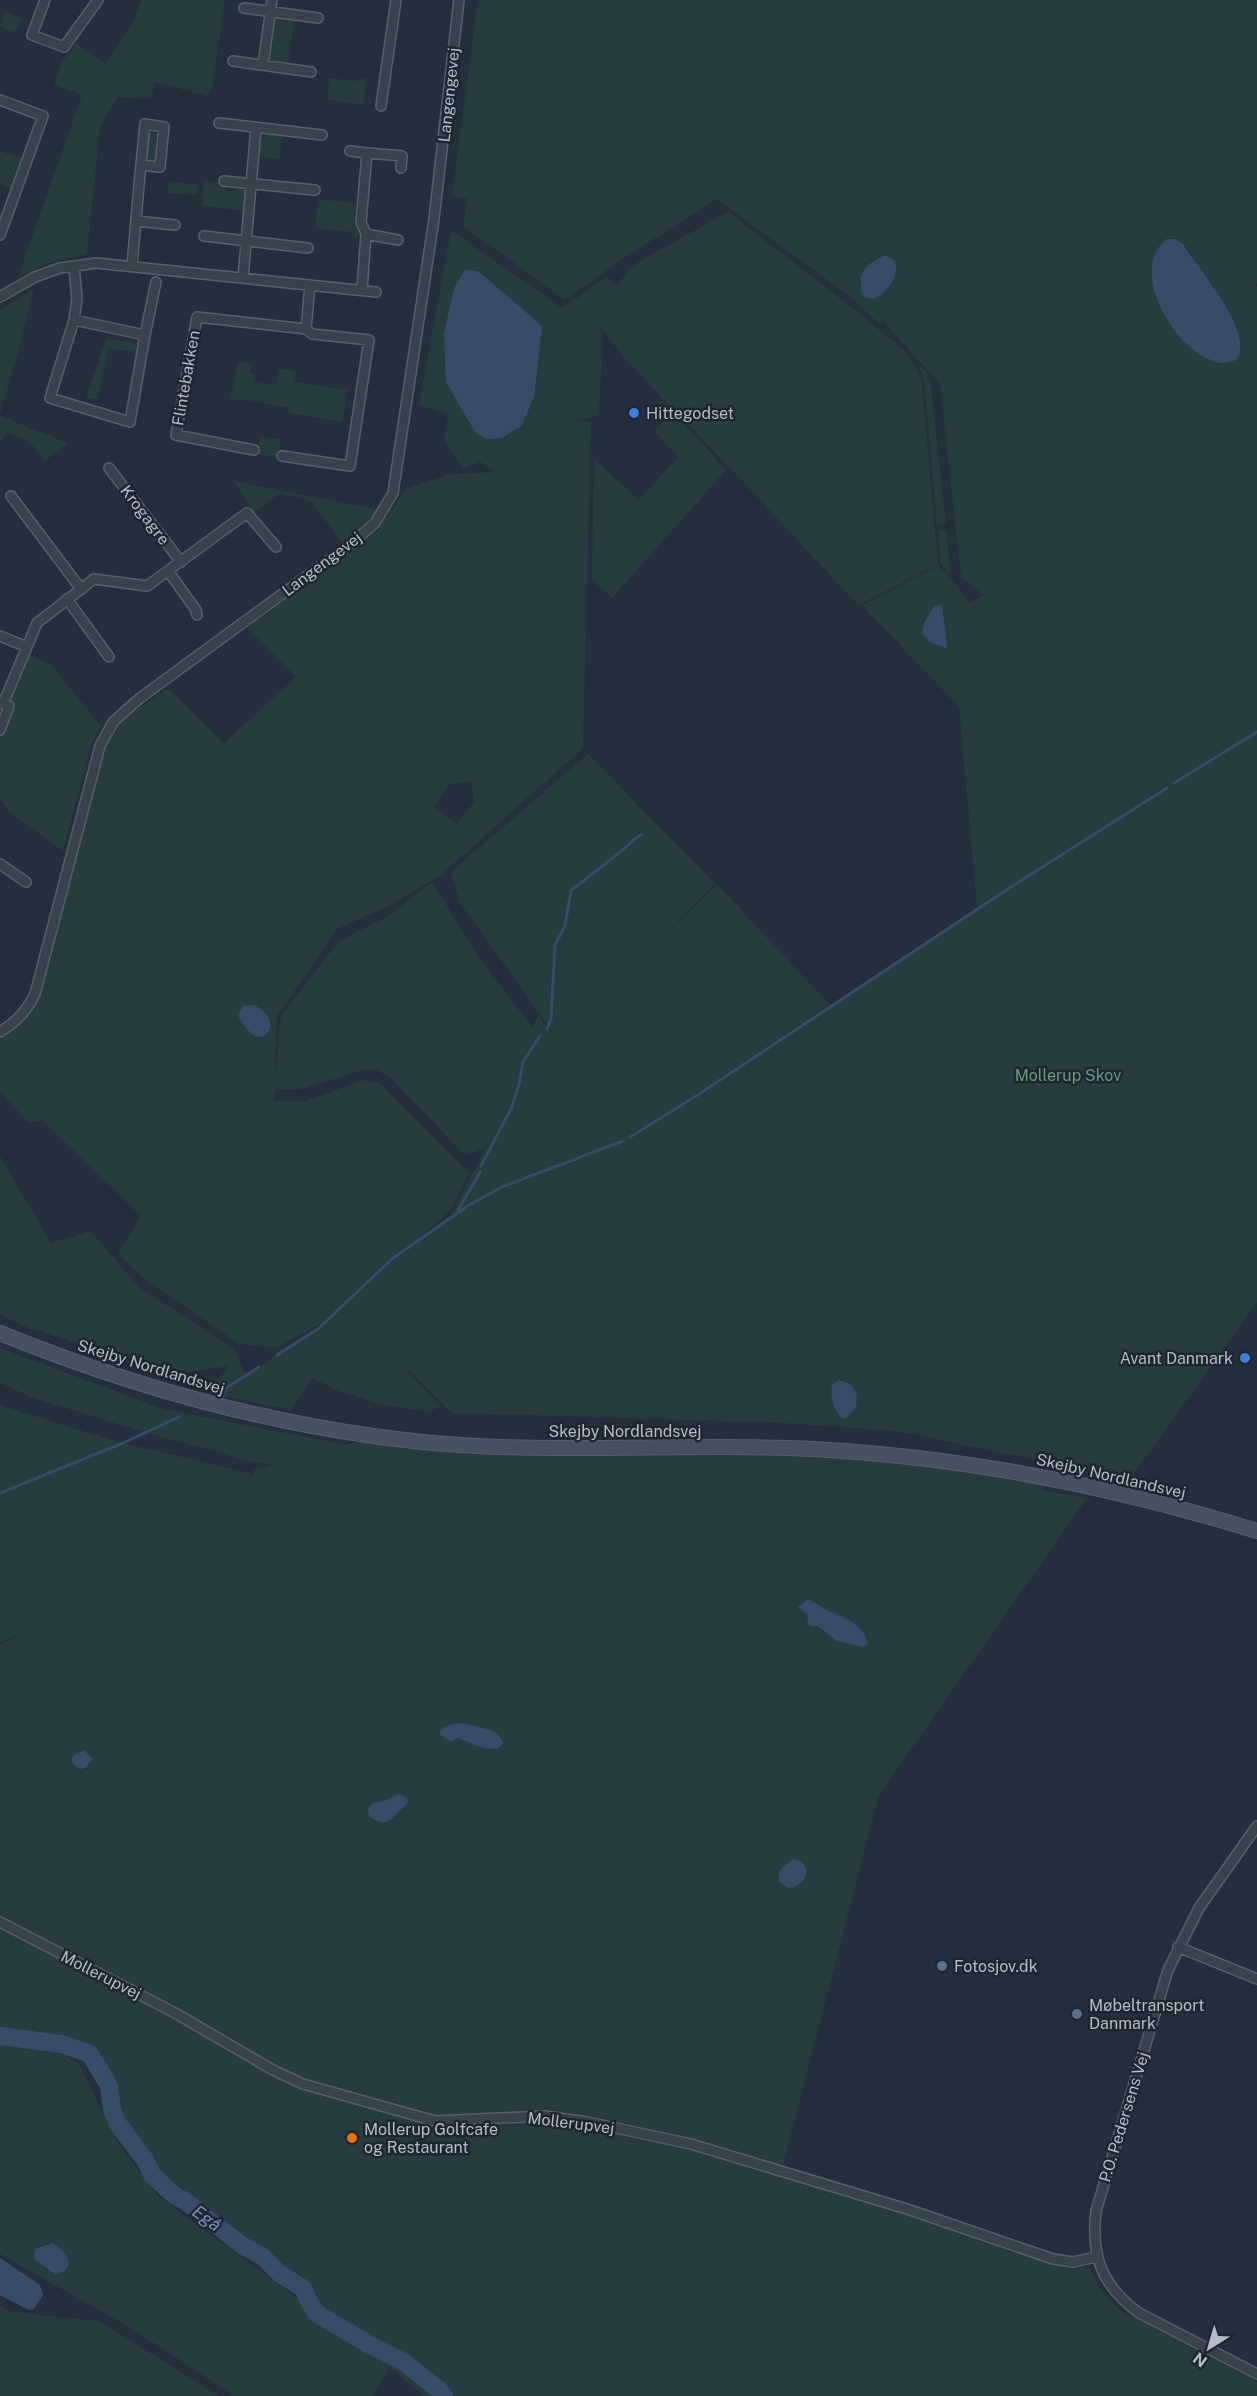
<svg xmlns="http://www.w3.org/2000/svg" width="1257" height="2396" font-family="'Public Sans',sans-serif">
<rect width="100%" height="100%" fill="#242f3e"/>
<path fill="#263c3f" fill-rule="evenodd" d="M141,0H225L213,84L208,96L154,82L152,99L118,97L100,128L87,254L49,263L18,277L82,95L54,85L61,63L76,44L105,64L133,23Z
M478,0H1257V283L1255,284L1257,287V1302L1130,1479L897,1431L768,1422L452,1413L387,1350L441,1406L428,1412L381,1404L341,1392L313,1378L291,1410L210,1393L228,1366L190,1372L153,1366L29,1328L0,1315V1156L51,1243L90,1231L140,1288L234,1349L246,1376L324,1322L276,1348L239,1344L142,1277L118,1253L141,1216L42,1120L29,1123L0,1092V1038L30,1014L41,990L105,747C118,717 142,707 168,689L224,743L296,677L247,628L377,531L405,489L452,474L496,472L480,462L463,468L444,440L448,414L419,405L451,230L562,308L607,277L617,286L628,271L638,262L728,212L859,313L906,352L915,365L922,382L938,565L858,605L733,471L624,358L598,323L603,338L599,415L572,421L591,422L583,748L441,875L389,906L337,929L277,1016L275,1077L281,1016L338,942L388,916L432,882L478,956L532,1027L539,1015L547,1029L555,1035L460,903L451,872L588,754L715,884L649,952L717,884L830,1005L852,993L977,907L959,707L862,605L938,566L946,572L970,603L984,595L961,577L940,384L882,320L880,325L850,297L717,199L627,256L565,300L463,226L467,199L452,195ZM471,781L474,802L456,824L434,806L449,785ZM366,1069H375L392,1079L465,1155L483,1149L488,1143L451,1215L414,1243L451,1209L469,1173L379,1083L363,1080L306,1101H273L275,1089H302Z
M4,12L21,18L16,31L13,32L0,27Z
M278,16L290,17V20L294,21L288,65L272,64L267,58L272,20Z
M367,77L363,105L327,99L329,78L355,81Z
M148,133L158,134L155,161L146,160Z
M267,134L282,136L280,159L259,157L261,139Z
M0,151L24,159L13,189L0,184Z
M168,181L198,185L197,195L168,193Z
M204,181L226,183V190L234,191L236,188H243L247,193L246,211L202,206Z
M318,199L356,203L354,223L360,237H354L353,232L315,228Z
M34,288L17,357L0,414V310Z
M106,339L133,342L138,348L134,352L109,348L97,400L86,398Z
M238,361L252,364L249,373L255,375L254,381L276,385L279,368L296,371L295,382L348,390L342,422L288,413L289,408L241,399L237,401L230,400Z
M918,364L927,372L931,386L946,523L937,524L924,382Z
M673,412L726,470L612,598L592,580L594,458L638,500L679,457L654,431Z
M0,416L68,443L45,461L29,441L7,433L0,443Z
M260,436L281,439L278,457L257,454Z
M233,481L380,510L342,543L312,502L280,493L254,512Z
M938,529L946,530L950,571L949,573L940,563Z
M28,654L51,665L101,726L92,743L63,851L11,813L0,800V740L13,704L6,701Z
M0,1348L163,1409L348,1445L360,1441L519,1454L806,1456L915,1464L1043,1483L1042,1490L1087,1498L879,1795L781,2173L884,2205L1066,2267L1082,2266L1090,2269L1101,2290L1118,2309L1257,2382V2396H423L390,2367L373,2396H229L230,2393L131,2328L0,2254V2041L58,2051L79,2064L119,2145L158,2196L315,2311L304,2289L280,2274L262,2256L243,2246L185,2201L175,2196L152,2175L145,2160L118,2124L112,2110L109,2086L91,2054L62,2044L0,2036V1644L24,1633L0,1642V1405L118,1442L250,1473L251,1478L254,1470L274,1465L246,1460L133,1429L31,1397L0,1383ZM328,2321L355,2335L383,2361H382Z
M0,2307L10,2311L39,2315L99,2321L219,2396H0Z"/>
<path fill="#394c67" d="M1167,239H1175L1183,244C1197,268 1257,334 1236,360C1232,361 1227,363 1222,363C1178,358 1125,270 1167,239Z
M885,255L895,261C896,266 897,270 895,275C893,284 878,303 868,298C863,297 861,291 861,287C858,269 871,262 885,255Z
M465,270L478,271L542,326L534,397L522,425L502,438L486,439L475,432L446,382L444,334L454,288Z
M942,605L947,647L945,648L930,642L922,634L924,623L934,606Z
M254,1005C265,1011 271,1017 270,1029C259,1049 243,1026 238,1015L243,1006Z
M839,1380L850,1384L857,1394L856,1408L846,1418H842C833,1409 830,1398 832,1385Z
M808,1599C814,1602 819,1606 825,1609C843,1618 863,1622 868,1644L863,1647L837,1641L818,1626H811L808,1624L807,1614L798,1607Z
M464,1723C478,1729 497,1726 503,1743L499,1748C484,1752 472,1743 458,1738L451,1742L439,1734C443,1724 454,1724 464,1723Z
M84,1750L93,1759L86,1767L81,1769L75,1766L71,1760L74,1755Z
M399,1794L407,1798L408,1803C392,1816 389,1831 369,1816L368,1808L372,1803L386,1800Z
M793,1859C815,1861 807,1888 788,1888L779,1881C777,1870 785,1865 793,1859Z
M53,2243C66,2251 80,2270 55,2274L34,2259L35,2249Z
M0,2258L40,2285L43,2295L34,2309L29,2310L0,2295Z"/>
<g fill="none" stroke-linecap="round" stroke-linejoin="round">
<path stroke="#394c67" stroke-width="3" d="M1174,783L1257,732
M547,1029L551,1019L555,945L565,926L571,890C588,878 604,865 620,852C628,846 632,840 642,834
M630,1137L693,1098L1011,887L1167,788
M481,1166L511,1109L519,1085L523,1062L540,1036
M458,1212C463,1198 473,1187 480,1172
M277,1355L318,1329L392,1259L469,1205L502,1187L623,1141
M223,1396L226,1388L259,1367
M0,1493L123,1443L179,1417"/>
<path stroke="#394c67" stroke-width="18" d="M0,2036L62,2044L90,2054L109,2086L112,2110L118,2124L145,2160L152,2175L175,2196L185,2201L243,2246L262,2256L280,2274L304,2289L306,2296L316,2313L368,2344L404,2362L439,2390L444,2396"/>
<defs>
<path id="street" d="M45,0L32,35L64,47L98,0
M244,8L318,18
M233,61L311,72
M263,65L272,0
M0,100L43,116L0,235
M381,106L396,0
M219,123L322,135
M350,151L367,153L361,222L366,234L362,290
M367,153L402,156L401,168
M224,181L315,190
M136,221L175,225
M366,234L398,240
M204,236L308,248
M74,266L77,299L74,320L50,398L130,422L145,335L74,320
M132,266L140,174L141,165L145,124L164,127L160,167L141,165
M243,278L256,128
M0,297L35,277L60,268L96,263L376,292
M306,329L310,285
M145,335L156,282
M254,450L176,435L197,317L306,329L312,334L369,340L350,466L282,456
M109,468L181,562
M11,496L81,589
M168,571L196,610L197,615
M67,599L109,657
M0,636L27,647
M0,703L9,706L0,730
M3,704L37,623L94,579L147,586L247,513L276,547
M0,864L26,882
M0,1032C16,1022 26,1012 35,994L100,746L113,722L140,698L352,543L375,523L393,493L434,219L459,0
M1257,1826L1199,1908L1168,1970L1096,2211C1091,2256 1101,2285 1139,2313L1257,2374
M0,1922L175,2013L273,2070L303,2084L435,2121L545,2116L588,2122L691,2144L907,2209L1053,2259L1073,2262L1096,2257
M1178,1947L1257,1979"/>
<path id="secondary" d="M0,1333C135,1388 277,1427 422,1442C544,1454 667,1444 789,1448C949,1454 1105,1484 1257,1531"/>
</defs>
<use href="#street" stroke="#565f6c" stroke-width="12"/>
<use href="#secondary" stroke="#565f6c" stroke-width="16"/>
<use href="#street" stroke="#38414e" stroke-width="9"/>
<use href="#secondary" stroke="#465061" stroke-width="14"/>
</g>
<g fill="#3f7fe0" stroke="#1d2633" stroke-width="2">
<circle cx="634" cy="413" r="6"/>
<circle cx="1245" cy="1358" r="6"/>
</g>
<g fill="#5c6f8a" stroke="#1d2633" stroke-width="2">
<circle cx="942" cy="1966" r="6"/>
<circle cx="1077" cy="2014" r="6"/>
</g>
<circle fill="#e8710a" stroke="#1d2633" stroke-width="2" cx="352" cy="2138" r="6"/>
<g text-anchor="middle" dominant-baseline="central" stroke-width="5" stroke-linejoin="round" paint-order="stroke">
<g font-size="16" fill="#b4bcc9" stroke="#1d2633">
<text transform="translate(449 95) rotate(-84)">Langengevej</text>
<text transform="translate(186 378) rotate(-80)">Flintebakken</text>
<text transform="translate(145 515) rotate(53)">Krogagre</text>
<text transform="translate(322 564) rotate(-37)">Langengevej</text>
<text transform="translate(151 1367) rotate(17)">Skejby Nordlandsvej</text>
<text x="625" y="1431">Skejby Nordlandsvej</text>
<text transform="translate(1111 1476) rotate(13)">Skejby Nordlandsvej</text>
<text transform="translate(101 1975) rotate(27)">Mollerupvej</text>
<text transform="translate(1124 2117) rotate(-73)">P.O. Pedersens Vej</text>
<text transform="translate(571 2123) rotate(7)">Mollerupvej</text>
</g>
<g font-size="16" fill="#b4bcc9" stroke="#1d2633" text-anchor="start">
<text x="646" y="413">Hittegodset</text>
<text x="1233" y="1358" text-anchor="end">Avant Danmark</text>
<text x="954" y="1966">Fotosjov.dk</text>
<text x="1089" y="2005">Møbeltransport<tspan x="1089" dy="18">Danmark</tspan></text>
<text x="364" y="2129">Mollerup Golfcafe<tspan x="364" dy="18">og Restaurant</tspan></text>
</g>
<g font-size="16" fill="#6b9a76" stroke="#1d2633">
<text x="1068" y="1075">Mollerup Skov</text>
</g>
<g font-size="18" font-style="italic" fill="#7c92b1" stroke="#1d2633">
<text transform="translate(207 2218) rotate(36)">Egå</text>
</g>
</g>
<g transform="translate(1209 2348) rotate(217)" stroke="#1d2633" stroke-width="4.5" paint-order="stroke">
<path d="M0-4.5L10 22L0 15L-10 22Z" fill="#b4bcc9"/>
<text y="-9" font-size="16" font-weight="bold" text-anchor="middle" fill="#b4bcc9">N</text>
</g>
</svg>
